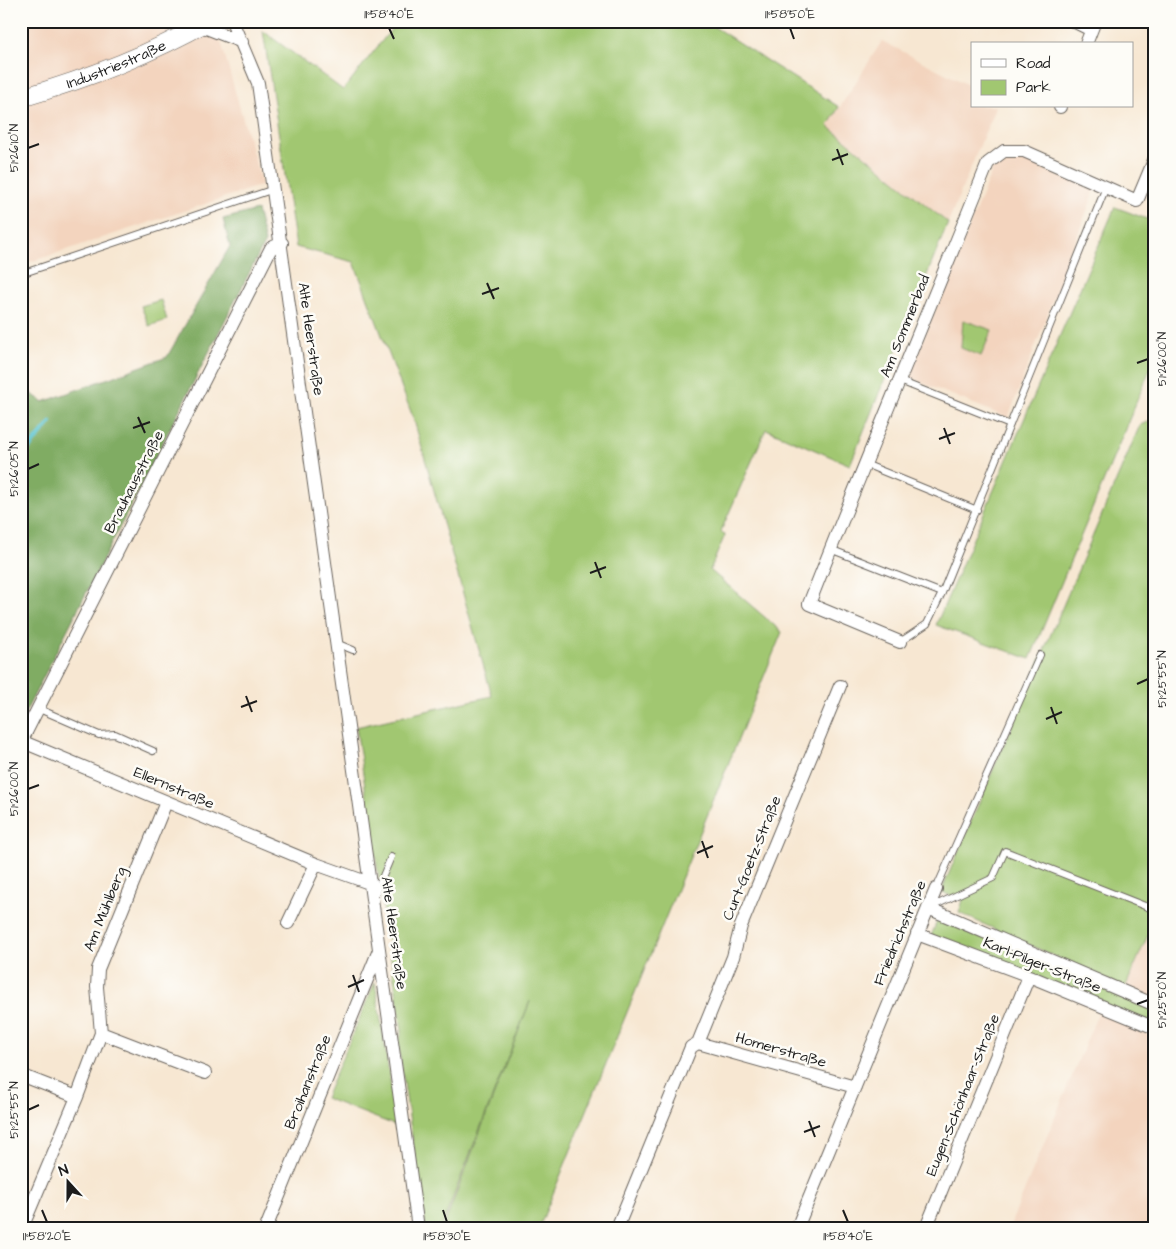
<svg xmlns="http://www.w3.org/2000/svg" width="1176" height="1249" font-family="'Architects Daughter',sans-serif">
<rect width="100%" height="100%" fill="#fdfcf7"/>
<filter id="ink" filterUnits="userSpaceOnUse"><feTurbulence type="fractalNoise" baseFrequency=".02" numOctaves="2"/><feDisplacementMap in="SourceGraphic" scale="10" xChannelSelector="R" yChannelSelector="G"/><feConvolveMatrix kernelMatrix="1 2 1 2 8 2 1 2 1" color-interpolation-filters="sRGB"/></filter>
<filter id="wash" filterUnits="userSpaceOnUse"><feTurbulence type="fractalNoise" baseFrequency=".0096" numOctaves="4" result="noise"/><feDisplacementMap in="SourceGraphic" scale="20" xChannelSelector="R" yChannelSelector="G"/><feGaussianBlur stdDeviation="1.12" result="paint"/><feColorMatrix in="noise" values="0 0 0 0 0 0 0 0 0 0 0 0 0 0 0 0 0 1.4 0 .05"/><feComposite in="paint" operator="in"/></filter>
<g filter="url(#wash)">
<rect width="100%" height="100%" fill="#f7e7d2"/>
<path fill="#f3d4be" d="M21,21H215L262,185L21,265Z
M882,41L972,87V106H996L948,223L828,126Z
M1019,153L1091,185L1095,190L1008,418L908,377L993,168L1004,155Z
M1154,919H1155V1001L1125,988Z
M1098,1013L1155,1037V1228H1009Z"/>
<path fill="#a1c771" stroke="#5e7246" d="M398,21H705L839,107L828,126L948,223L850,465L766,429L721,531L725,535L710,570L782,632L539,1228H443L530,1001L441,1228H426L398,1044L402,1031L356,727L492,696L414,420L354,262L296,247L263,31L343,90Z
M1115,207L1155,222V357L1030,659L936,625Z
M161,300L167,320L149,326L141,306Z
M963,320L992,330L981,356L961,348Z
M1155,419V919L1125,988L959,913L963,900L941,892L1140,425Z
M940,914L1155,1007V1025L931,936Z
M375,982L397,1126L325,1098Z"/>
<path fill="#80ac63" stroke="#4e6440" d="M257,210L265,242L21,721V386L43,402L167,357L230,246L223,219Z"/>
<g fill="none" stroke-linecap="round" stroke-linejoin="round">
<path stroke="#59c4d2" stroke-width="4" d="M21,458L51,422"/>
</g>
</g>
<g filter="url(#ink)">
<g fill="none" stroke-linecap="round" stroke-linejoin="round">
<defs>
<path id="lane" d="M21,274L274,189
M900,381L1010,425
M865,464L977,510
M830,549L942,593
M900,642L927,624L942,593L1106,187
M336,643L353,650
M37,708L99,735L115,734L153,751
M936,889L1040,655
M374,897L391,857
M930,903H940L993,878L1005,851L1155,910"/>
<path id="street" d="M232,21L258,83L418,1228
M1073,21L1091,30
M201,26L242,42
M1086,44L1095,21
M1060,107V106
M900,642L809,604C867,456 929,310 988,163L1004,151H1024L1137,201L1155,158
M21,741L316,864L372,884
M21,742L271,248L282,243
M928,908L1155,1005
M288,923L316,864
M917,934L1029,976L1155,1028
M101,1033L205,1073
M698,1043L733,957L741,926L840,686
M698,1043L855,1087
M21,1075L77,1097
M22,1228L77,1097L101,1033L97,987L98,969L166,802
M266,1228L379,950
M617,1228L691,1047L698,1043
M797,1228L936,889
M926,1228L1029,976"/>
<g id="secondary">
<path id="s1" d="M21,98C87,79 149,55 209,21"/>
</g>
</defs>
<use href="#lane" stroke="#69635c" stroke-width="8"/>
<use href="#street" stroke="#69635c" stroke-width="14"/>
<use href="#secondary" stroke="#69635c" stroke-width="19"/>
<use href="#lane" stroke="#fff" stroke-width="6"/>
<use href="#street" stroke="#fff" stroke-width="12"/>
<use href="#secondary" stroke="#fff" stroke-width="18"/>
</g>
</g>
<path fill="none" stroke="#1c1c1c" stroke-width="2" d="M389,28L394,39M790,28L794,39M28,148L39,144M837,149L843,165M832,160L848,154M487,283L494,299M482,294L499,288M1137,363L1148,359M138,417L145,433M133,428L150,422M944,428L950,444M939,439L955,433M28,469L39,464M595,562L601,578M590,573L606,567M1137,684L1148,679M246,696L252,712M241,707L257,701M1051,707L1057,724M1046,719L1062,712M28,789L39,785M702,841L708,858M697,853L713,846M353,975L359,992M348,987L364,980M1137,1004L1148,1000M28,1110L39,1105M809,1121L815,1137M804,1132L820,1126M42,1210L47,1222M443,1210L447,1222M843,1210L848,1222"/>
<g text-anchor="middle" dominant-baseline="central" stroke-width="5" stroke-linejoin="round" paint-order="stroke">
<g font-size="15" fill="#1c1c1c" stroke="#fdfcf7">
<text stroke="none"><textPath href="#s1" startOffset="101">Industriestraße</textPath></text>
<text transform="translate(905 326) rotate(-68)">Am Sommerbad</text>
<text transform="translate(311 339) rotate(82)">Alte Heerstraße</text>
<text transform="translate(134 482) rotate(-63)">Brauhausstraße</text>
<text transform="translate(174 788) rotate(23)">Ellernstraße</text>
<text transform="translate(752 858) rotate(-68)">Curt-Goetz-Straße</text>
<text transform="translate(105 909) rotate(-68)">Am Mühlberg</text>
<text transform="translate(394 933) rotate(82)">Alte Heerstraße</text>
<text transform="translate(900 933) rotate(-67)">Friedrichstraße</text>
<text transform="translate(1042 965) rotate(22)">Karl-Pilger-Straße</text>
<text transform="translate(781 1050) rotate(16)">Homerstraße</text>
<text transform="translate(308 1082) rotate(-68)">Broihanstraße</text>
<text transform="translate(963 1095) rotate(-68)">Eugen-Schönhaar-Straße</text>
</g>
</g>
<rect width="1176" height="1249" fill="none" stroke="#fdfcf7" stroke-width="55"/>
<rect x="971" y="42" width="162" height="65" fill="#fdfcf7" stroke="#a3a29f"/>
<rect x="981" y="59" width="25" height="8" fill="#ffffff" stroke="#a3a29f"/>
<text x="1016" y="68" font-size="15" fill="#1c1c1c">Road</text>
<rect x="981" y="80" width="25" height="15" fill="#a1c771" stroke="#a3a29f"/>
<text x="1016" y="92" font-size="15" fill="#1c1c1c">Park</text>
<g transform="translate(68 1182) rotate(339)" stroke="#fdfcf7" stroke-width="4" paint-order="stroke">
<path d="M0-4L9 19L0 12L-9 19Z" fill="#1c1c1c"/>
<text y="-8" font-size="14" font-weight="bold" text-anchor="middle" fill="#1c1c1c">N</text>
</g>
<rect x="28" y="28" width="1120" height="1194" fill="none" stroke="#1c1c1c" stroke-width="2"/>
<g font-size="12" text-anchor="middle" fill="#1c1c1c">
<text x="389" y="18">11°58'40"E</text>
<text x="790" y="18">11°58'50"E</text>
<text transform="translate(14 148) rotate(-90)" y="4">51°26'10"N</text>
<text transform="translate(1162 359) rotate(-90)" y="4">51°26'00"N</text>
<text transform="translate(14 469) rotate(-90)" y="4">51°26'05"N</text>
<text transform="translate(1162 679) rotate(-90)" y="4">51°25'55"N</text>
<text transform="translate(14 789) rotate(-90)" y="4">51°26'00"N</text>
<text transform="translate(1162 1000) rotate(-90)" y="4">51°25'50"N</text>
<text transform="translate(14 1110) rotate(-90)" y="4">51°25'55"N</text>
<text x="47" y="1240">11°58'20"E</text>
<text x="447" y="1240">11°58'30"E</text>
<text x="848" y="1240">11°58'40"E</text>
</g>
</svg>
